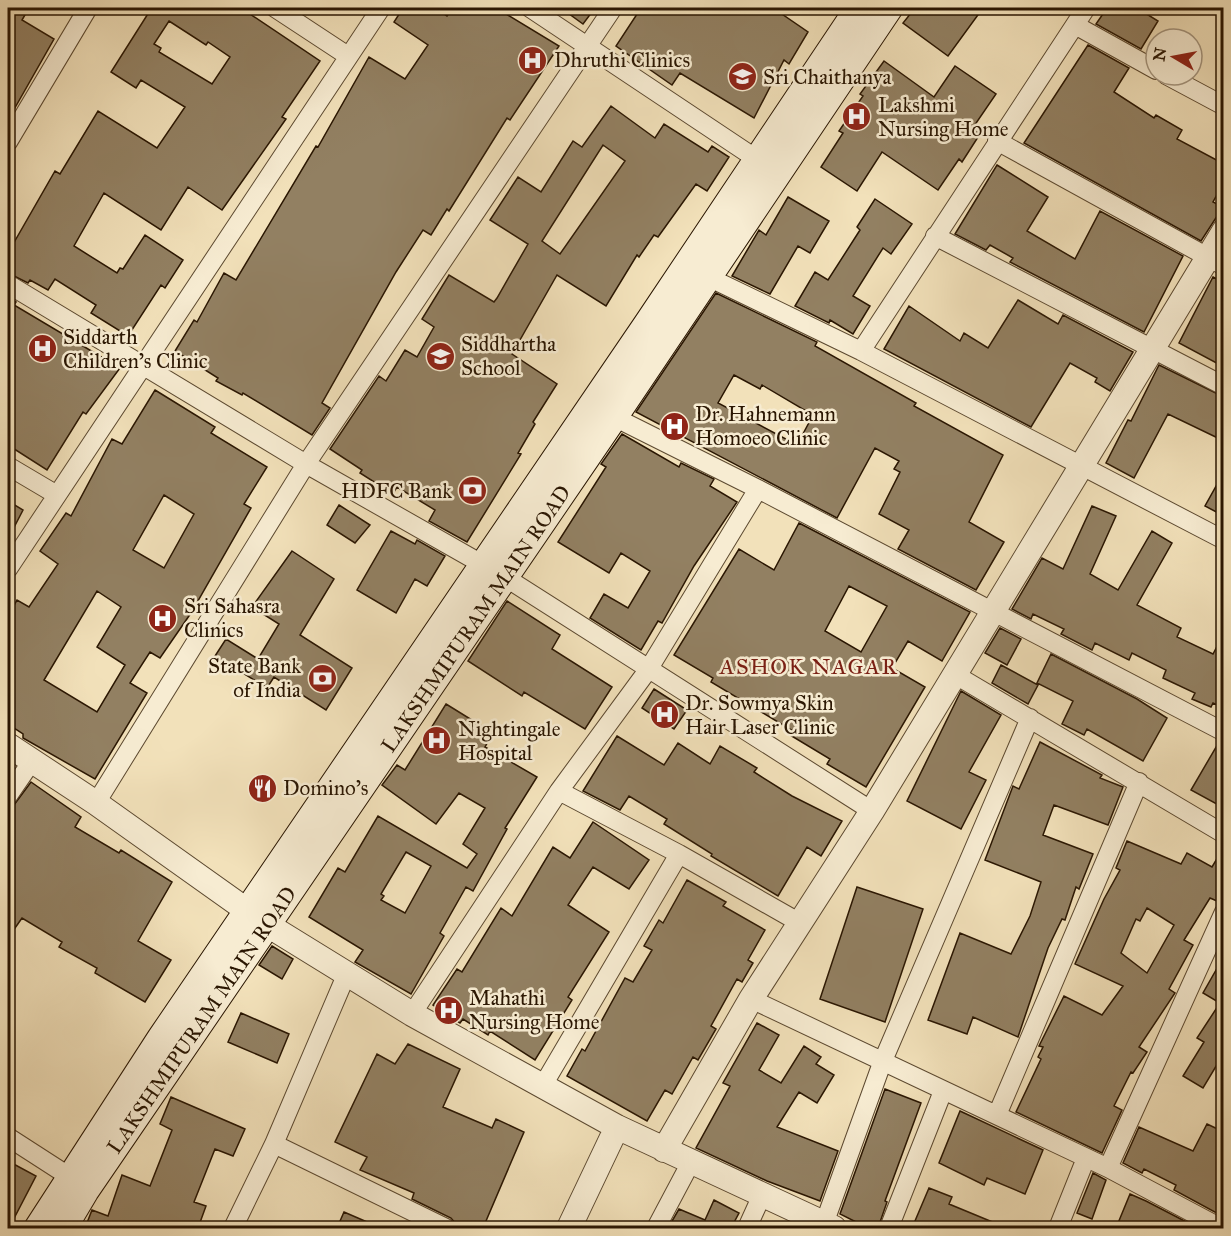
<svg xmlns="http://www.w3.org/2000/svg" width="1231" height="1236" font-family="'IM FELL Great Primer',serif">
<rect width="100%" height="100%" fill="#f2e1ba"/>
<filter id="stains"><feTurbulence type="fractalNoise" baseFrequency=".00333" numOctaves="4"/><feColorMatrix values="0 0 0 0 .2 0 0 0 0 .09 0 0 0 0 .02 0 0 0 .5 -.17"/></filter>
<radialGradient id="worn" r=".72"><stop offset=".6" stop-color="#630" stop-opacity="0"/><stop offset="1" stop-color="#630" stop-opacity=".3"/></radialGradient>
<path fill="#928062" stroke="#2a1602" stroke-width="1.5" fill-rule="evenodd" d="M8,8H29L22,20L54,39L8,120Z
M149,8H241L320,61L282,117L286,119L222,210L188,187L161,230L104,193L74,246L117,273L120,268L123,269L145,235L183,260L165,288L161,285L128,336L91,313L96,305L55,279L48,290L30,280L28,283L8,273V253L55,171L60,174L98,111L157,148L185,107L141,80L136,88L111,72L151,9ZM169,21L206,45L208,42L230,57L212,84L159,52L161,48L154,44Z
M403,8H435L447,16L453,8H496L559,46L510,120L507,118L449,211L447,209L431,235L423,230L396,272L322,403L330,408L312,435L243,393L242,395L216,381L218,378L175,351L194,320L197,322L224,273L236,280L316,146L318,147L369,57L405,79L428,45L394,22Z
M561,8H595L583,24Z
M641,8H773L808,32L789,64L784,60L754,118L680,73L672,85L616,46Z
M915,8H983L948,56L903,23Z
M1107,8H1137L1158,21L1141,49L1096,24Z
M1088,45L1129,68L1114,92L1154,118L1156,115L1182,130L1177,139L1224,164V182L1213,202L1223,207L1201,241L1024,143Z
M884,61L934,97L955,66L996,94L972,129L980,134L962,162L959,159L938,190L882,152L857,191L821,167L843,133L839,131L863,96L860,94Z
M611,106L655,138L664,124L708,152L712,146L729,157L707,191L696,184L658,237L654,235L639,257L637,255L606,306L557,275L512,354L557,384L533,422L535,424L518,453L521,454L467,542L429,521L435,510L397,487L393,494L360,473L362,470L330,449L379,376L386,381L405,350L417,357L434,327L422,319L449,275L494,302L497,298L528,244L490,220L518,177L541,192L573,141L582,147ZM603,145L625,161L560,254L542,241Z
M997,165L1048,197L1027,231L1075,259L1100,211L1183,256L1144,332L1010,262L1013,258L990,245L986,250L955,234Z
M788,197L829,221L810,253L798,246L770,294L732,276L759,230L766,235Z
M875,199L912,224L891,254L883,248L853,296L870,306L853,334L830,320L829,323L795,306L815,272L828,280L860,230L857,227Z
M1213,277L1224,283V367L1179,343Z
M716,293L817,342L815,346L916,403L914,406L1003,455L969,522L1004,542L976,590L898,549L909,530L879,514L900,472L894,469L899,461L875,448L837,518L636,412ZM734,375L760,389L762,385L813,415L797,445L718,403Z
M8,297L16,302L14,305L120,368L86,414L83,412L47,470L8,445Z
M1018,300L1058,324L1063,315L1133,352L1110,391L1095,382L1097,378L1070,363L1031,427L884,349L909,306L960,341L964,333L988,348Z
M1159,365L1224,397V441L1168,414L1134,478L1106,463L1128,420L1131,421Z
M155,390L215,427L211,433L267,467L244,504L251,508L191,613L160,658L150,652L130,683L147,693L95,779L23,738V734L8,724V617L17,600L29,607L58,564L40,551L66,513L71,516L112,439L122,444ZM164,495L194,514L164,568L133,550ZM97,591L121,607L97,647L125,665L97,712L44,680Z
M622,434L679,467L681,463L714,479L710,486L737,502L694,566L662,623L658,621L641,650L590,618L604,594L628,608L650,571L621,553L609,573L558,542L606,467L601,464Z
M1224,472V516L1205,506Z
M8,501L23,510L8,539Z
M339,505L370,525L355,543L327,525Z
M1092,506L1116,516L1090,574L1118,590L1152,531L1172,543L1137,605L1181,628L1177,637L1213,654L1224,633V708L1213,703L1211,707L1192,699L1195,693L1163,678L1166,670L1132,653L1129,660L1095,643L1092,650L1061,634L1064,629L1033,614L1031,619L1012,609L1042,558L1063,569Z
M799,523L970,612L942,661L908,641L892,668L925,687L866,787L827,764L830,759L790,735L793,731L711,682L713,678L674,655L739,549L774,570ZM849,586L887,606L861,652L825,631Z
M391,531L415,544L417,540L445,556L427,586L415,579L396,613L357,590Z
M292,551L334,579L300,635L352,668L326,710L274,677L267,688L215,656L226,639L258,659L279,624L252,607Z
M507,601L560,635L552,649L612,687L585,729L524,692L522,696L468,661Z
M1000,628L1021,639L1007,665L985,653Z
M1051,654L1137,699L1167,718L1143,761L1087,729L1084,735L1062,724L1073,701L1037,683Z
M1001,665L1038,685L1028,704L992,683Z
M654,689L687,710L674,729L642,708Z
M961,691L1001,715L969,772L986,780L961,829L907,801Z
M446,704L493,733L485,747L537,777L505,828L507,829L473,891L466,887L440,933L444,936L411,994L355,962L363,950L309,917L338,868L345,872L378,816L467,868L477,854L463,844L485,808L459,793L436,824L382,785L397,765L405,770ZM406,852L431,866L405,913L381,900L384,896L381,894Z
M617,736L664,765L678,743L710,764L720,746L757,768L754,772L792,796L842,821L821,856L807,847L778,896L711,856L712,854L664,824L667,819L629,796L620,810L583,791Z
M1040,742L1102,775L1100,778L1123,787L1108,825L1054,805L1043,835L1093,854L1079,889L1076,887L1065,920L1062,919L1048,948L1018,1037L973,1017L967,1034L928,1020L960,933L1011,954L1030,916L1041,882L985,860L1013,786L1019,789Z
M1219,742L1224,743V808L1191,790Z
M31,782L81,817L75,827L119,853L121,850L172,882L138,941L171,960L145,1002L95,973L97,968L59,947L62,942L22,918L8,938V813Z
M593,822L649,860L629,889L593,867L568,905L609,932L568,997L572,1000L535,1060L490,1031L488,1035L463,1019L460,1023L433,1005L457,969L462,972L501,908L512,916L553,847L570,858Z
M1127,841L1181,864L1187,853L1212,867L1224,847V889L1217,901L1210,898L1184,940L1193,945L1169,989L1175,993L1139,1047L1147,1052L1133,1073L1131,1072L1114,1106L1122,1110L1102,1153L1016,1112L1041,1059L1038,1057L1043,1047L1039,1046L1064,996L1102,1015L1123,986L1075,964L1104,899L1120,870L1116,868ZM1147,908L1174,925L1147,973L1121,953L1136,919L1140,921Z
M687,880L726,902L723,906L765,930L748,960L753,963L742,982L737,979L711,1026L716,1029L698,1060L693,1057L672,1094L665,1090L647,1121L567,1076L582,1049L585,1051L625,978L633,982L652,950L644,946L659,920L663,923Z
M857,887L923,909L885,1022L820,999Z
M272,946L293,959L282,979L259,965Z
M1224,956V1053L1203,1088L1183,1076L1204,1042L1197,1038L1220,1003L1203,993Z
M241,1013L289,1034L277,1063L228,1042Z
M757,1023L779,1035L759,1070L781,1083L804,1046L821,1057L816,1064L834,1075L817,1103L799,1092L777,1127L838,1151L820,1201L767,1181L696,1148L730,1086L723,1083Z
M408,1044L460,1069L443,1107L492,1128L496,1119L524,1132L483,1228H466L456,1224L451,1218L412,1199L414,1193L360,1170L367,1157L335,1142L377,1054L395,1064Z
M885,1089L921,1103L885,1201L887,1202L878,1228H861L862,1225L840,1214Z
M171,1097L245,1129L233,1156L215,1149L194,1202L206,1206L198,1228H85L92,1210L108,1216L122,1175L150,1186L172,1130L160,1124Z
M960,1111L1043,1150L1025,1194L987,1178L984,1185L939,1163Z
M1207,1124L1224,1132V1217L1174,1190L1176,1185L1144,1169L1142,1173L1123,1163L1139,1127L1193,1151Z
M8,1161L36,1176L9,1228H8Z
M1093,1173L1106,1180L1092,1219L1077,1213Z
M929,1188L952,1197L949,1204L1007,1228H912Z
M1130,1194L1146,1201L1198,1228H1116Z
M714,1200L739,1213L731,1228H668L679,1209L705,1220Z
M344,1212L381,1228H337Z"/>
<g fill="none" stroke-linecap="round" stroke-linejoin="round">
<defs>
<path id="minor" d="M275,8L348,56
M530,8L758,160
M1075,25L1156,70
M1166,75L1224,106
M997,141L1224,266
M8,142L88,8
M935,236L1224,386
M708,277L861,351L1224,540
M8,284L306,464L503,576L872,811
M861,351L1086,8
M614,417L758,489L1224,732
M8,466L57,495
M8,569L381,8
M954,674L1224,834
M559,791L679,854L802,924
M8,796L32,761
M96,803L306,464L613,8
M751,999L1108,1168L1221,1228
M412,1014L559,791L648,670L758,489
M542,1087L679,854
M997,1115L1139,782
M8,1137L70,1177
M274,1144L446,1228
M1108,1168L1224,912
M824,1224L882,1063L1030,718
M233,1228L274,1144L347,973
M656,1228L691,1162
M747,1228L762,1195
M889,1228L943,1091
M1058,1228L1086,1158"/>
<path id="tertiary" d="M8,745L96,803L266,924L412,1014L617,1127L834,1228
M664,1150L751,999L872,811L1224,231
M569,1228L617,1127"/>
<g id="secondary">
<path d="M38,1228L161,1038L648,323L859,8"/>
<path id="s1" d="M63,1228L85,1191L614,417L889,8"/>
</g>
</defs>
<use href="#minor" stroke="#5c4930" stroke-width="20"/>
<use href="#tertiary" stroke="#5c4930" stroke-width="26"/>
<use href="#secondary" stroke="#2a1602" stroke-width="29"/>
<use href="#minor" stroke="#f7ecd2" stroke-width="18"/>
<use href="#tertiary" stroke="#f7ecd2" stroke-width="24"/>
<use href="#secondary" stroke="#f7ecd2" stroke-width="27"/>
</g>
<defs>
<symbol id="hospital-disc" viewBox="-11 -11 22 22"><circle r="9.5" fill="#8f2418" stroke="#f7ecd2"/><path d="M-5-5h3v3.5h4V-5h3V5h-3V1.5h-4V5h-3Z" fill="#fff"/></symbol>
<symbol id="university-disc" viewBox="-11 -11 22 22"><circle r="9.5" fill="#8f2418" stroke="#f7ecd2"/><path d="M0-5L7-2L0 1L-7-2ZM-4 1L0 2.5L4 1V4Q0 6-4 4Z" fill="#fff"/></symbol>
<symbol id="school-disc" viewBox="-11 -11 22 22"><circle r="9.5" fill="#8f2418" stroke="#f7ecd2"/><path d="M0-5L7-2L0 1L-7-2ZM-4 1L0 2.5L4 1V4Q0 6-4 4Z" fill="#fff"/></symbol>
<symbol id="bank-disc" viewBox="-11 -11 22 22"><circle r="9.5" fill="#8f2418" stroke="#f7ecd2"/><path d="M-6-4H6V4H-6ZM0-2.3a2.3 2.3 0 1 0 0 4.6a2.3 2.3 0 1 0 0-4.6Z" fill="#fff"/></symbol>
<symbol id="restaurant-disc" viewBox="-11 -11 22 22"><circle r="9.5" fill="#8f2418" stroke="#f7ecd2"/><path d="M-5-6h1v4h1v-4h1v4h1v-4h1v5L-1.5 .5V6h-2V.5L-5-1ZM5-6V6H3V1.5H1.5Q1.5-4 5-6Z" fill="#fff"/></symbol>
</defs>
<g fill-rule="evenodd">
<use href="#hospital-disc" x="516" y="44" width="33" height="33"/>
<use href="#university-disc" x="726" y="60" width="33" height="33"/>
<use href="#hospital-disc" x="840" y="100" width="33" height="33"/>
<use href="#hospital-disc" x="26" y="332" width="33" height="33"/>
<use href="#school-disc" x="424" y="340" width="33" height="33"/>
<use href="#hospital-disc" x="658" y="410" width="33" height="33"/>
<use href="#bank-disc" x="456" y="474" width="33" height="33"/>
<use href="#hospital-disc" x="146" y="602" width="33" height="33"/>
<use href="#bank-disc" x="306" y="662" width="33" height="33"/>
<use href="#hospital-disc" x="648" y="698" width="33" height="33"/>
<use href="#hospital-disc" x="420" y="724" width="33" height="33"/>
<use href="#restaurant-disc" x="246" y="772" width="33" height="33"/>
<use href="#hospital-disc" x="432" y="994" width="33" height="33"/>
</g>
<g text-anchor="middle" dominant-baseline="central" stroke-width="5" stroke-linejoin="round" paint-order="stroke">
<g font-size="21" fill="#2a1602" stroke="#f7ecd2" text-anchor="start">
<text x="554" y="60">Dhruthi Clinics</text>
<text x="763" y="77">Sri Chaithanya</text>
<text x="878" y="105">Lakshmi<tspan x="878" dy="24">Nursing Home</tspan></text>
<text x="63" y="337">Siddarth<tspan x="63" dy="24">Children's Clinic</tspan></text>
<text x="461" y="344">Siddhartha<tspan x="461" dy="24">School</tspan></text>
<text x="695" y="414">Dr. Hahnemann<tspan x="695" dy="24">Homoeo Clinic</tspan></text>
<text x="452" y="491" text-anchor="end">HDFC Bank</text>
<text x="184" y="606">Sri Sahasra<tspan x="184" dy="24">Clinics</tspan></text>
<text x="301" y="666" text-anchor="end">State Bank<tspan x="301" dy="24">of India</tspan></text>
<text x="685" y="703">Dr. Sowmya Skin<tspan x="685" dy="24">Hair Laser Clinic</tspan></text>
<text x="458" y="729">Nightingale<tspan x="458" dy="24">Hospital</tspan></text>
<text x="283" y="788">Domino's</text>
<text x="469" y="998">Mahathi<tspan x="469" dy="24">Nursing Home</tspan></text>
</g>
<g font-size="21" fill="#2a1602" stroke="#f7ecd2">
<text stroke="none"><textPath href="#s1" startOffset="736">LAKSHMIPURAM MAIN ROAD</textPath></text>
<text stroke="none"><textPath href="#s1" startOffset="250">LAKSHMIPURAM MAIN ROAD</textPath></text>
</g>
<g font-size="22" letter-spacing="1.5" fill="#7a1f14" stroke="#f7ecd2">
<text x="809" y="666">ASHOK NAGAR</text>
</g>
</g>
<rect width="1231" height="1236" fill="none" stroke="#f2e1ba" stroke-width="30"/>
<rect x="9" y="9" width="1213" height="1218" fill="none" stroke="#2a1602" stroke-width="3"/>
<rect x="15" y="15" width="1201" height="1206" fill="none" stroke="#2a1602" stroke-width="1.5"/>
<g transform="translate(1174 57) rotate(280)"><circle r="28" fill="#f7ecd2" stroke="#a5967f" stroke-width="1.5"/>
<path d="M0-4.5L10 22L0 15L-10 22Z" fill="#8f2418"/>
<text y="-9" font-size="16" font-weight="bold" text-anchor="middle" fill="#2a1602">N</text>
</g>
<rect width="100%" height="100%" filter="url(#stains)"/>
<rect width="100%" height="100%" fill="url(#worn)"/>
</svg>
